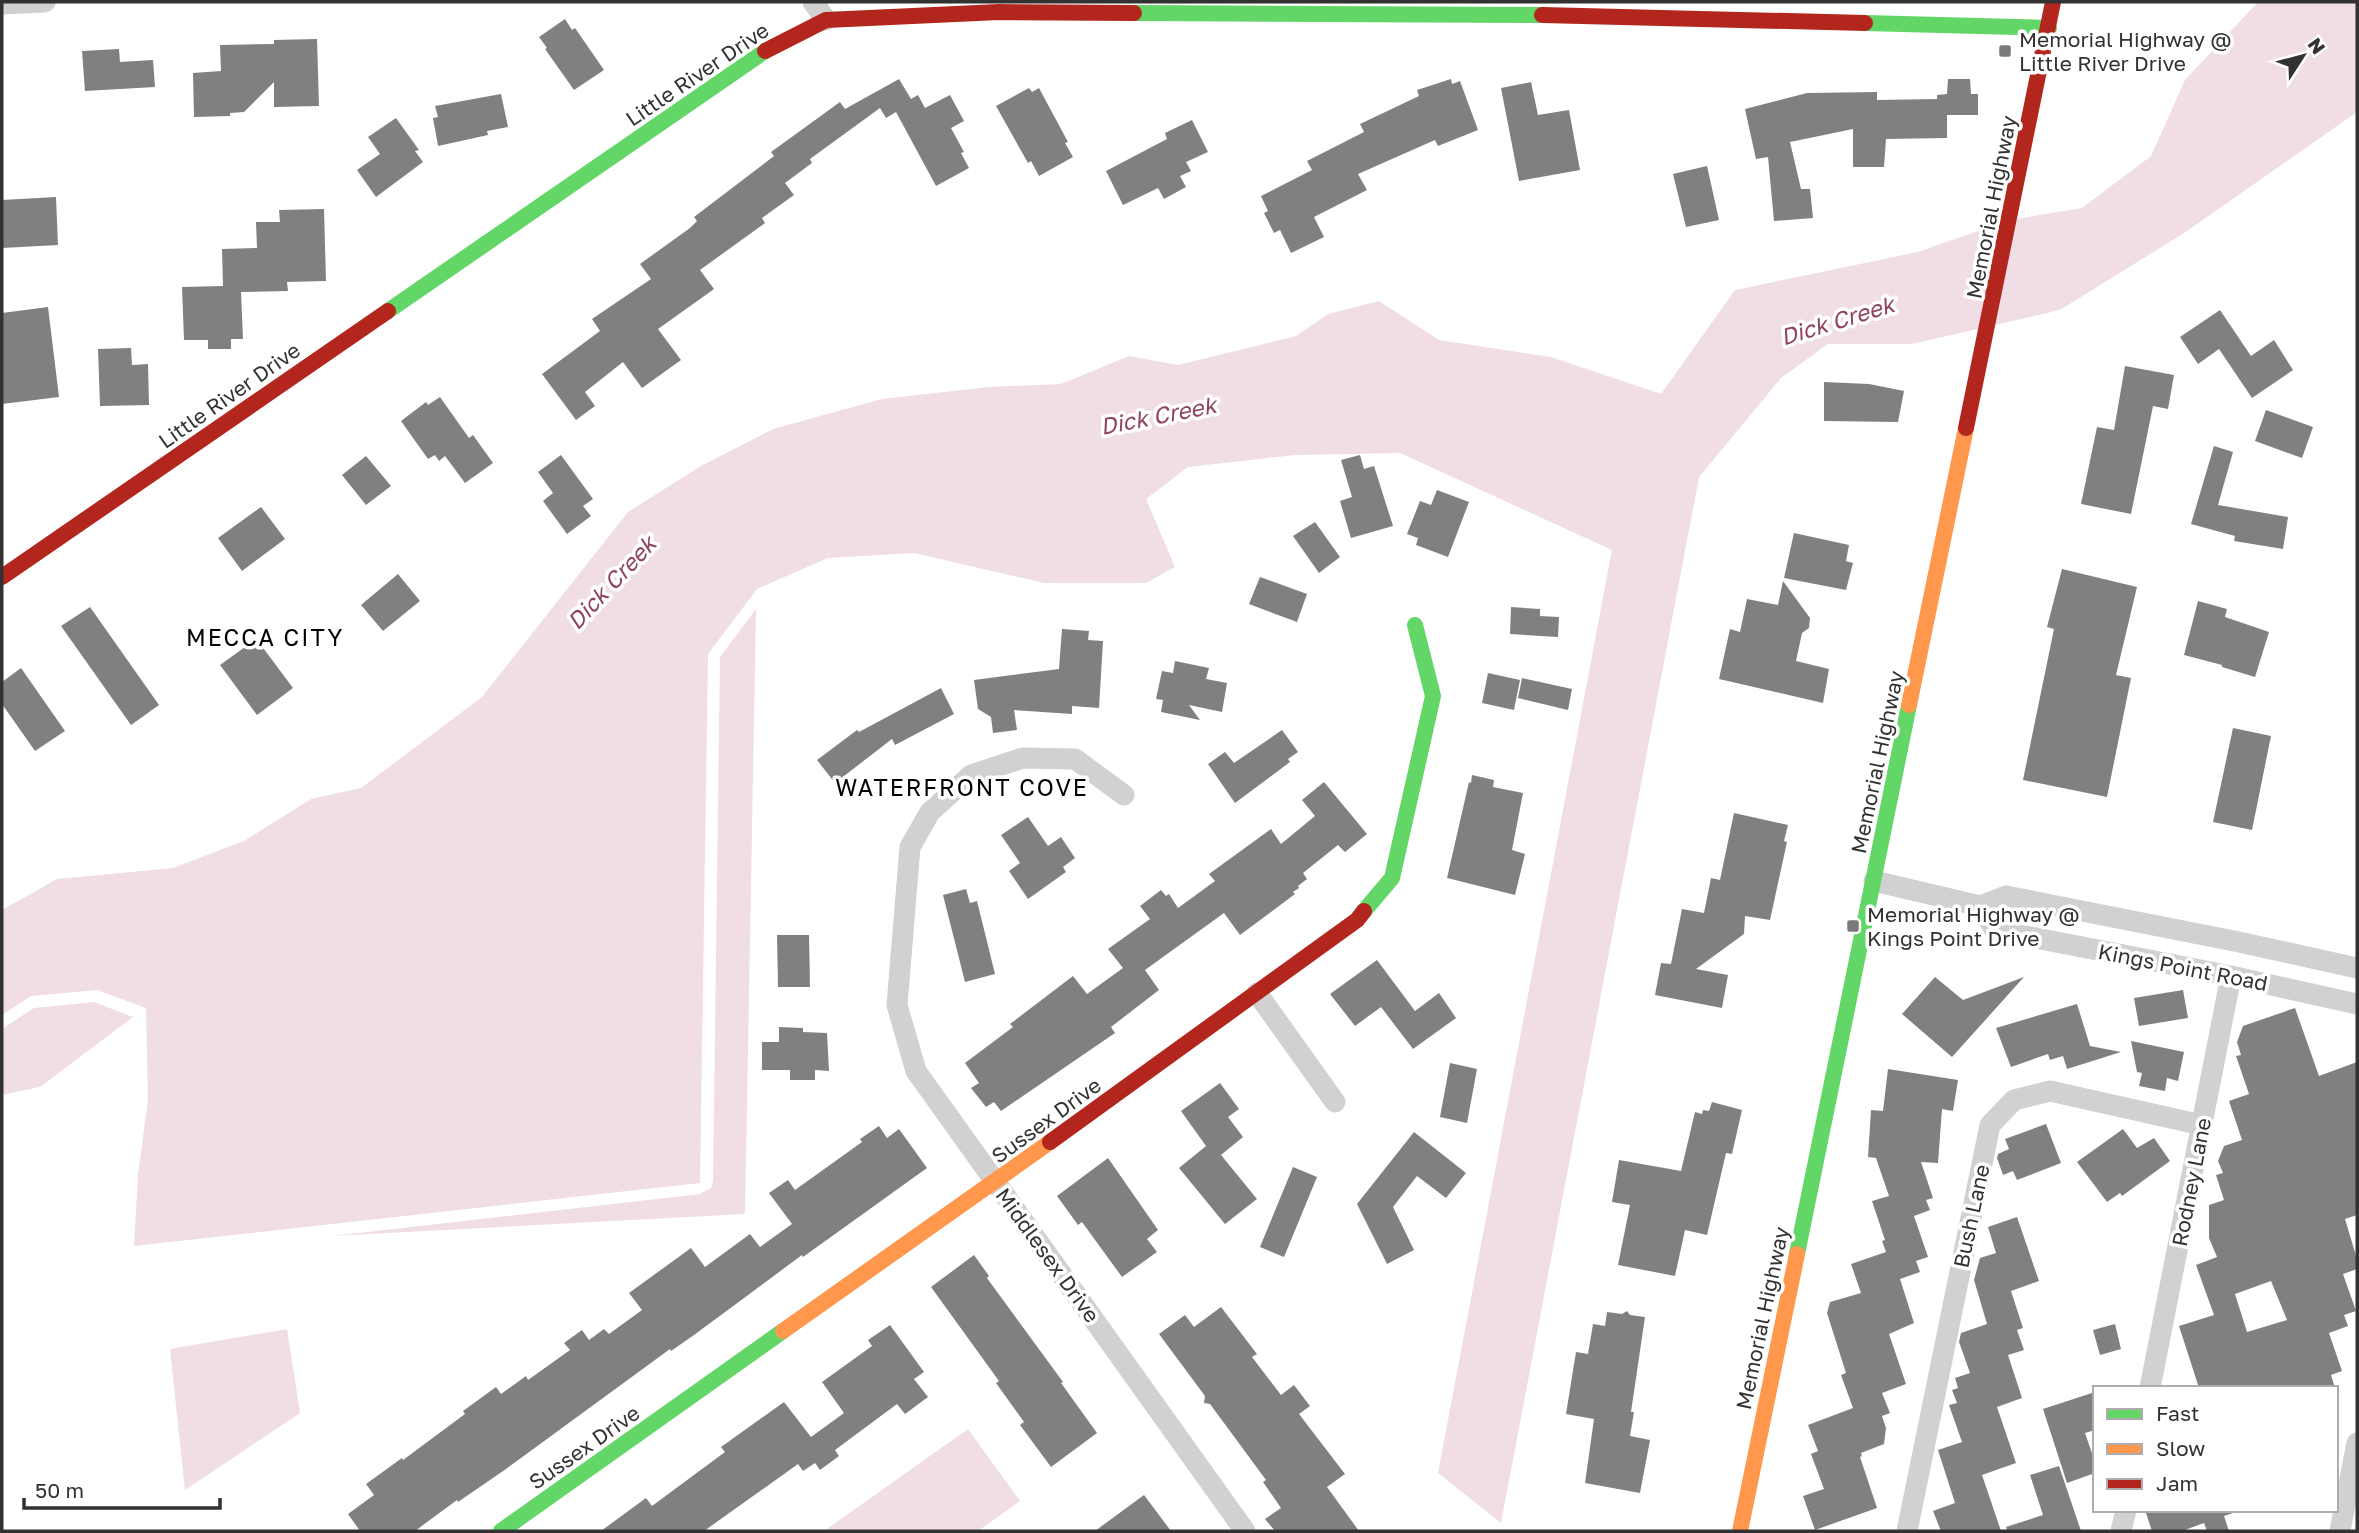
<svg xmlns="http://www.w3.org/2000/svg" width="2359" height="1533" font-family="'Golos Text',sans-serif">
<rect width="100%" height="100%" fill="#fff"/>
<path fill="#f1dde5" d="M2258,2H2357V112L2184,233L2060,310L1912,344H1828L1781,378L1699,477L1501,1523L1438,1473L1612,550L1400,453L1295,455L1188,467L1146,499L1175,567L1146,583H1044L914,553L828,558L757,589L708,654L700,1183L134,1246L138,1175L148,1100L146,1008L97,990L31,996L2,1015V910L57,879L173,868L244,841L311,799L361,788L482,697L628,512L701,466L773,429L882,399L989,387L1061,384L1129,356L1178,365L1296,336L1328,314L1379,301L1439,340L1551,357L1661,394L1735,290L1918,252L2009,220L2082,208L2151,156L2185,80Z
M756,609L745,1214L332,1236L700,1194L711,1188L713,1181L720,657Z
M94,1002L133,1017L40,1087L2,1095V1029L34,1008Z
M287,1329L300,1413L185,1490L170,1349Z
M968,1429L1020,1501L978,1531H824Z"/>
<path fill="#808080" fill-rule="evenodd" d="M565,19L572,30L575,28L604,70L574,90L545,49L547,48L539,37Z
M317,39L319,106L274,107V82L244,112L230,113V116L194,117L193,73L221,71L220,45L274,44V40Z
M119,49L120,62L153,60L155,87L85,91L82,51Z
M899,79L911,99L918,95L925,108L950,95L964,121L951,128L964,152L961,153L969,168L936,186L896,112L886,118L880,108L810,159L812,163L785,183L794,195L762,218L765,223L700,270L714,289L658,329L681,360L642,388L623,362L585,392L595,406L576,420L542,374L600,331L592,319L651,279L640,264L690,228L697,221L694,217L774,156L771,152L840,102L845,109Z
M1451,79L1452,84L1460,81L1478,130L1438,146L1435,140L1358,174L1367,190L1314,217L1324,237L1291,253L1280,230L1274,233L1264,213L1268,211L1261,196L1312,170L1307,161L1364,132L1360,124L1419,96L1417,90Z
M1948,79H1970L1971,94H1978V115H1947V138L1886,139L1884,167H1853V129L1790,142L1801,189H1810L1813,218L1774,221L1768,157L1756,159L1745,109L1807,93L1877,92V100L1937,99V95L1947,94Z
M1531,82L1538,115L1569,110L1580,170L1519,181L1501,88Z
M1029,88L1032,92L1039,88L1068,142L1065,143L1073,157L1039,176L1031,161L1028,163L996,106Z
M501,94L508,127L487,131L488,135L438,146L433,118L438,117L435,106Z
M396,118L419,150L415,151L423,162L376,197L357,170L380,154L368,137Z
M1192,120L1208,152L1186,162L1191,171L1180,176L1186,187L1164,199L1158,188L1123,205L1106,171L1167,139L1165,133Z
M1707,166L1719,220L1686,227L1673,174Z
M56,197L58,245L2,248V200Z
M324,209L326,281L287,282L288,291L241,292L243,339H231V349H208V340H184L182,287L223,286L222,249L257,248L256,222H280L279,210Z
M48,307L59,397L2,404V313Z
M2220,310L2251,356L2274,340L2293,370L2252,398L2219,349L2198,364L2180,337Z
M131,348L132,365L148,364L149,405L100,406L98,349Z
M2125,366L2174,375L2168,409L2153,406L2131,514L2081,504L2097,427L2114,430Z
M1824,382L1869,384L1904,391L1898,422L1824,421Z
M440,397L469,438L473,435L493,463L465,483L445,456L439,461L435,455L428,459L401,421L426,402L428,405Z
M2266,410L2313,427L2302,458L2255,441Z
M2214,446L2233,452L2218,505L2288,517L2283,549L2234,541L2235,536L2191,524Z
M561,455L593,499L583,506L591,516L567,534L543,501L553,493L538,472Z
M1360,455L1364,469L1374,466L1393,526L1351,538L1340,501L1352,497L1341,460Z
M366,456L391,486L366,505L342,475Z
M1437,490L1469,502L1448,557L1416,545L1418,538L1407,534L1420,501L1431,505Z
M261,507L285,539L242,571L218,538Z
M1315,522L1340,557L1319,573L1293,536Z
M1794,533L1849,545L1846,561L1853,563L1846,590L1784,578Z
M2062,569L2137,587L2116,675L2131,678L2107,797L2023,780L2054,629L2047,627Z
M398,574L420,601L383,631L361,605Z
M1260,577L1307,594L1297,622L1249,604Z
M1783,581L1810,618L1809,628L1802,633L1796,661L1829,669L1823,703L1719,679L1730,629L1740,632L1747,599L1778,605Z
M2198,601L2227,609L2225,617L2269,632L2255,677L2222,667V665L2184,655Z
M90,607L159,705L131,725L61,626Z
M1511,607L1540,609V616L1559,617L1558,637L1510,634Z
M1062,629L1089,631L1088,640L1103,641L1099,708L1072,706V714L1014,710L1017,730L993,733L991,717L978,709L974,680L1059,669Z
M258,641L293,688L257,715L220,665L245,647L247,649Z
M1175,661L1209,668L1206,679L1227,683L1222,712L1189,705L1200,720L1161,712L1163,700L1156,699L1162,671L1173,673Z
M21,668L65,731L35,751L2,704V682Z
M1488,673L1520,680L1514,710L1482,703Z
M1522,678L1572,689L1568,710L1518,698Z
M941,688L954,714L895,745L892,739L835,783L817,760L857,730L859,732Z
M2233,728L2271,736L2252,830L2213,822Z
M1282,730L1298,752L1288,759L1290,762L1235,803L1208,764L1225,752L1234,763Z
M1472,775L1494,780L1493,787L1523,793L1512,850L1525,854L1515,895L1447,878L1469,782L1471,783Z
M1324,782L1367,834L1345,852L1338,845L1303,873L1307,879L1298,886L1299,888L1293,892L1295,894L1240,935L1224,913L1145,970L1159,990L1111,1027L1115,1033L1001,1111L994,1102L986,1107L971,1088L979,1083L965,1063L1013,1027L1010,1024L1073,976L1087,994L1123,968L1108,949L1150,919L1140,906L1161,890L1166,896L1169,894L1178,908L1215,881L1209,874L1271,829L1281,844L1315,816L1302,800Z
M1734,813L1788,825L1784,841L1787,842L1770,920L1745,916L1744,934L1696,969L1728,975L1722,1008L1655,995L1661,963L1671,964L1682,909L1704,913L1711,878L1720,880Z
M1028,817L1048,846L1061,837L1075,858L1063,867L1066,872L1028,899L1009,871L1020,863L1001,835Z
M966,889L970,903L977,901L995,974L965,982L943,895Z
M777,935H809L810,987H778Z
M1377,960L1415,1011L1439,993L1456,1018L1413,1049L1381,1007L1355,1026L1330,994Z
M1935,977L1963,1000L2024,977L1952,1057L1902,1014Z
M2183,990L2188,1018L2139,1026L2134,998Z
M2077,1004L2090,1046L2121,1052L2067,1069L2063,1056L2050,1060L2048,1054L2011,1067L1996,1028Z
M2295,1008L2319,1076L2357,1062V1215L2345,1219L2357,1259V1269L2343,1274L2356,1311L2344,1315L2348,1326L2329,1333L2342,1371L2331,1375L2335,1388H2199L2179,1326L2214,1315L2196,1265L2217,1257L2209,1238V1205L2224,1200L2216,1175L2223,1173L2218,1161L2224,1146L2242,1140L2229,1101L2249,1094L2236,1056L2241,1055L2237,1042L2243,1026ZM2271,1281L2287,1320L2247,1332L2235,1294Z
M779,1027L803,1028V1032L827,1033L829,1071L815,1070V1080H790V1070H762V1042H779Z
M2131,1041L2184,1052L2178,1081L2167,1078L2165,1091L2139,1086L2142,1073L2137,1072Z
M1450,1063L1477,1069L1467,1123L1440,1117Z
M1888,1069L1958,1080L1953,1111L1942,1109L1938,1163L1921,1162L1933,1198L1926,1200L1930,1210L1914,1216L1928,1257L1916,1261L1920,1272L1900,1279L1914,1323L1889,1334L1906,1384L1882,1393L1890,1413L1882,1416L1886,1428L1884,1444L1861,1453L1862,1456L1860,1457L1877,1508L1815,1530L1803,1496L1824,1489L1811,1454L1818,1451L1808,1425L1853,1408L1841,1375L1846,1373L1827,1313L1830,1302L1861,1293L1851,1264L1886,1252L1882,1241L1885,1240L1872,1201L1889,1196L1876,1158L1868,1157L1871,1110L1883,1111Z
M1220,1083L1239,1109L1228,1117L1243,1137L1221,1155L1257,1199L1225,1224L1179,1168L1206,1146L1181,1111Z
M1712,1102L1742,1110L1732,1154L1726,1153L1707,1235L1685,1230L1675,1276L1618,1265L1630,1205L1612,1202L1619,1160L1681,1171L1695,1112L1702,1114L1703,1110L1709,1111Z
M2046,1124L2061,1163L2017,1180L2013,1171L2003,1175L1997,1158L1998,1154L2009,1149L2005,1139Z
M879,1126L887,1138L899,1129L927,1168L803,1257L802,1255L694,1335L671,1351L670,1349L506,1469L458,1502L457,1500L415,1531H360L348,1514L374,1495L366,1484L402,1458L403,1460L465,1414L463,1411L496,1387L501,1394L526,1376L528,1380L570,1350L564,1343L582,1330L589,1340L604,1329L609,1334L642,1310L629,1293L691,1248L705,1267L750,1234L760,1247L792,1224L769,1193L788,1180L795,1190L862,1142L860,1139Z
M2123,1129L2137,1148L2154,1138L2170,1161L2122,1196L2120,1193L2107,1202L2077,1162Z
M1414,1132L1466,1173L1446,1198L1417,1176L1393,1207L1414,1250L1387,1264L1357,1204Z
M1108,1158L1158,1230L1147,1239L1157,1252L1122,1277L1082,1222L1078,1225L1057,1196Z
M1293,1167L1317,1177L1284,1257L1260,1247Z
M2017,1217L2039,1281L2011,1291L2023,1328L2017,1330L2024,1350L2008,1355L2022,1398L1997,1407L2016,1463L1982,1475L2001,1531H1941L1933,1511L1955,1503L1938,1450L1962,1442L1949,1405L1957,1403L1952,1390L1958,1388L1955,1378L1970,1373L1959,1342L1961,1333L1987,1324L1974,1280L1980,1258L1996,1253L1988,1227Z
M974,1255L989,1276L987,1278L1063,1382L1061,1383L1097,1433L1051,1467L1020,1425L1024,1422L996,1383L999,1381L931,1287Z
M1221,1307L1257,1354L1252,1357L1281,1395L1294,1385L1310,1406L1299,1414L1345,1474L1327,1487L1359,1531H1275L1265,1519L1281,1508L1263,1482L1266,1480L1210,1404L1204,1403L1205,1396L1159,1334L1185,1315L1194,1327Z
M1627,1311L1630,1315L1645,1317L1631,1412H1634L1630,1436L1650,1440L1640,1493L1585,1483L1594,1419L1566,1414L1576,1352L1588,1354L1593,1324L1605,1326L1607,1312L1622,1314Z
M2115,1324L2121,1349L2100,1355L2093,1330Z
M890,1325L924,1372L914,1379L928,1397L905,1414L897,1404L835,1450L839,1456L820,1470L815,1463L803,1471L798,1464L704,1531H601L646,1498L652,1506L725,1452L721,1447L784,1402L811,1437L844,1413L822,1382L872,1346L868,1340Z
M2095,1392V1430L2085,1433L2095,1462V1473L2067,1483L2043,1409Z
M2059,1466L2081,1531H2007L2006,1527L2043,1515L2030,1475Z
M1144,1495L1171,1531H1095Z
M2145,1510H2232L2233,1513L2224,1516L2229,1531H2207L2204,1523L2182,1531H2152Z"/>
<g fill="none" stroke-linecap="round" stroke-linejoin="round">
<path stroke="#d1d1d1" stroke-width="21" d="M813,2L826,20
M2,4L45,2
M1124,795L1075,759L1023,758L971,775L930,812L910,847L897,1005L916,1071L1245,1531
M1874,881L1980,906L2006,896L2239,942L2357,968
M1980,906L1995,930L2231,976L2357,1004
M1257,993L1335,1102
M2150,1388L2231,976
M1907,1531L1990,1125L2014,1100L2050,1091L2202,1125
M2121,1531L2126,1510
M2340,1531L2357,1443"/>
<path stroke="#63d668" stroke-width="16" d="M1134,13L1542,15
M1865,23L2049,28
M388,311L765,51
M1364,911L1392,878L1433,696L1415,625
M1797,1254L1909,705
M501,1531L783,1331"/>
<path stroke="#ff974d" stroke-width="16" d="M1909,705L1966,428
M783,1331L1050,1142
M1740,1531L1797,1254"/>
<path stroke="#b3261e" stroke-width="16" d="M1542,15L1865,23
M765,51L826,20L999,12L1134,13
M1966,428L2053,2
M2,577L388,311
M1050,1142L1357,920L1364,911"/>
</g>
<g fill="#7a7a7a" stroke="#fff" stroke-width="2.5">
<rect x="1998" y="44" width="14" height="14" rx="3.5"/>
<rect x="1846" y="919" width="14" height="14" rx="3.5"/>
</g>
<g text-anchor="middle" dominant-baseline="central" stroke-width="7" stroke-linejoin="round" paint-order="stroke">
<g font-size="21" fill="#323232" stroke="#fff" text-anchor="start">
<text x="2019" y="39">Memorial Highway @<tspan x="2019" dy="24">Little River Drive</tspan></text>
<text x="1867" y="914">Memorial Highway @<tspan x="1867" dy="24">Kings Point Drive</tspan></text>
</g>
<g font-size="21" fill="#323232" stroke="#fff">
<text transform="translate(697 74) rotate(-34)">Little River Drive</text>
<text transform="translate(1991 207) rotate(-79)">Memorial Highway</text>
<text transform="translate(229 395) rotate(-35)">Little River Drive</text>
<text transform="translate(1877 762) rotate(-78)">Memorial Highway</text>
<text transform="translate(2183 967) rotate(11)">Kings Point Road</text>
<text transform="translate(1046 1120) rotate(-36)">Sussex Drive</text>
<text transform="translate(2191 1182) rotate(-79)">Rodney Lane</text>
<text transform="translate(1971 1216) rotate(-78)">Bush Lane</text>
<text transform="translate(1048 1255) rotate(54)">Middlesex Drive</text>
<text transform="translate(1762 1318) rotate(-78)">Memorial Highway</text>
<text transform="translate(584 1447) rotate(-35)">Sussex Drive</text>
</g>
<g font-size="23" font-style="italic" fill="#90445f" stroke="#fff">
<text transform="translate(1837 320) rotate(-17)">Dick Creek</text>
<text transform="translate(1158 415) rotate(-11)">Dick Creek</text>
<text transform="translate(611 582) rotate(-47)">Dick Creek</text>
</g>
<g font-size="23" letter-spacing="2" fill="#000" stroke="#fff">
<text x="265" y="637">MECCA CITY</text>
<text x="962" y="787">WATERFRONT COVE</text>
</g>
</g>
<rect width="2359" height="1533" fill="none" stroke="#323232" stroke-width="7"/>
<rect x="2093" y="1386" width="245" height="126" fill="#ffffff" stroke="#adadad" stroke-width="2"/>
<rect x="2107" y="1409" width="35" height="10" fill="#63d668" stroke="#adadad" stroke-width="2"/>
<text x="2156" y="1421" font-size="21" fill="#323232">Fast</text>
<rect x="2107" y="1444" width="35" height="10" fill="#ff974d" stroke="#adadad" stroke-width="2"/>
<text x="2156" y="1456" font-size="21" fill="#323232">Slow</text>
<rect x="2107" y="1479" width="35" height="10" fill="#b3261e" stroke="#adadad" stroke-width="2"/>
<text x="2156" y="1491" font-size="21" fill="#323232">Jam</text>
<g transform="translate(2303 56) rotate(54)" stroke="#ffffff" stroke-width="5" paint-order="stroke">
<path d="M0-5L12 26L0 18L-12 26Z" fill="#323232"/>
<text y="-10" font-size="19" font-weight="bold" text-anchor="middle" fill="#323232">N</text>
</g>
<path d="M24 1498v10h196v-10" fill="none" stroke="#323232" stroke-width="3.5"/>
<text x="35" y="1498" font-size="21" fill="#323232" stroke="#ffffff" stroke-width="5" paint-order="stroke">50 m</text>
</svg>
